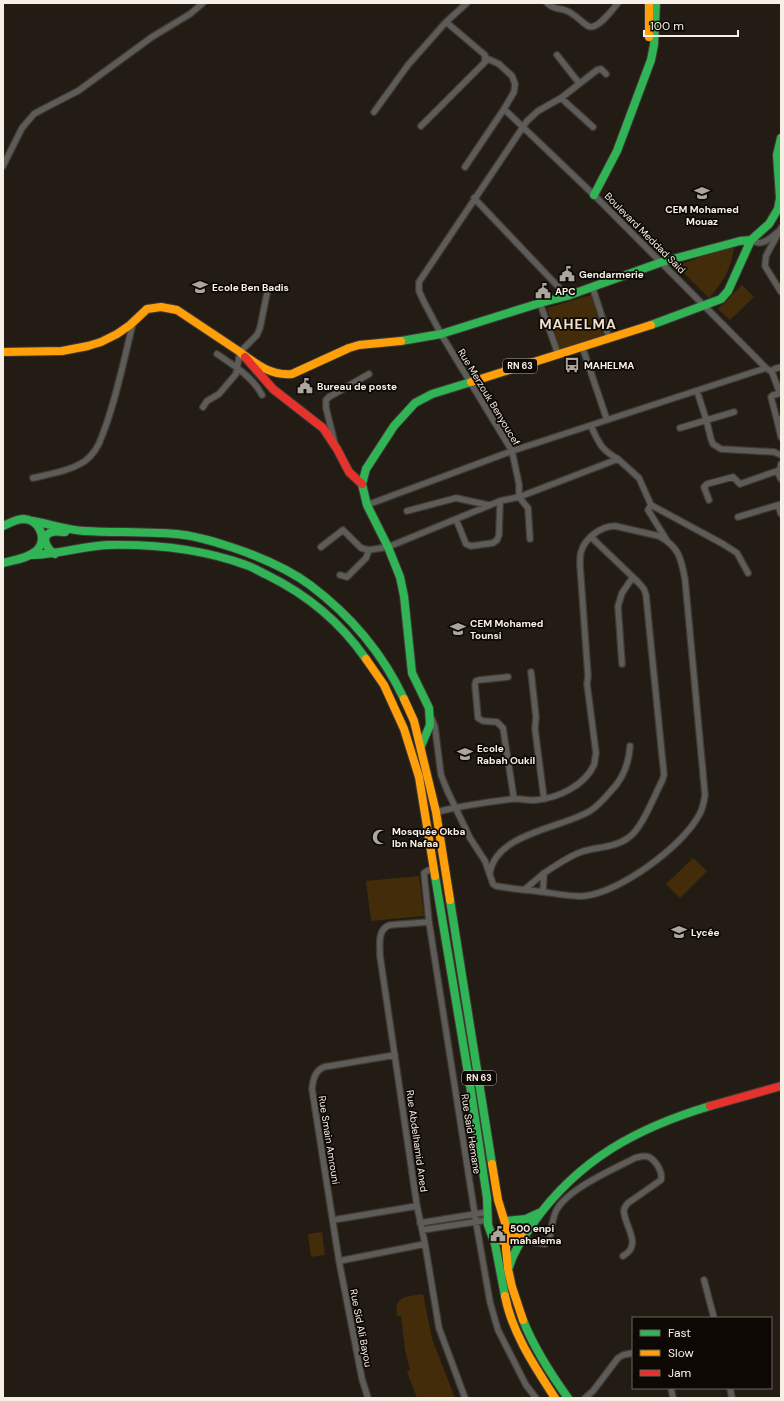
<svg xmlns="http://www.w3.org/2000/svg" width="784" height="1401" font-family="'DM Sans',sans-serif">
<rect width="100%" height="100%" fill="#221c15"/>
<path fill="#432c0a" d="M731,245L734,249C730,271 723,282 709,298L677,266Z
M742,285L754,297L730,320L718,309Z
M591,295L604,337L560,350L547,308Z
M693,858L707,871L680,898L666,884Z
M419,876L424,916L371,921L366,881Z
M322,1232L325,1255L311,1257L308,1234Z
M423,1294L432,1339L455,1398H417L407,1372L410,1370L405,1350L401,1316H397C394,1295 406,1297 423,1294Z"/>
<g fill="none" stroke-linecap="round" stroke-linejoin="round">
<defs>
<path id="street" d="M547,3C555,11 559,7 567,11C575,14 580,21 588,26C597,31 612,10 618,3
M557,55L579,83
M561,98L593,127
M504,109L594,195L766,368L772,372
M374,112L408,65L446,22L467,3
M421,126L485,62V55L446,22
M3,166L22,128L34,114L43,109L78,91L152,37L190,14L203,3
M465,167L504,109L514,92L515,84L512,76L499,64L488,59L485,62
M474,198L567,296
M781,228L766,256L765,266L781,292
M751,240C762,247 769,239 778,232
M592,286L609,338
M540,303L558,354
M582,346L607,420
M217,354C233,365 253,377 262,395
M697,391L706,419L711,439L713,444L721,449L774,452L781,455
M203,407L207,401L219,394L236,374L240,352L257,335L260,328L267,293
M781,419L777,420L781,437
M777,420L771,397L773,395L778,394L779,391L772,372L774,369L781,367
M591,426C599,443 601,450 618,459
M680,428L734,412
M335,444L326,408V400L329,397L369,374
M781,464L780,469L777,471L781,479
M33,478C50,474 70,471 85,461C93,455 99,445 102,436C116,401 124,359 133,323
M709,500L704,487L707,484L733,477L740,484L777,471
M781,504L778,505L781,514
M367,505L512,451L766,368
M651,505L648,510L666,539
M407,511L456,498L488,505
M738,517L778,505
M456,519L500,501
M530,539L528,508L519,497V484L512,451L441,334L424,302L419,291V282L527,121L538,111L561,98L597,70L601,69L606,74
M321,547L343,530L361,548L369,550
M340,575L347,577L366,558L369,550L388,547L456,519L466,544L471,546L493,543L497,540L499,535L500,501L519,497L618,459L639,478L651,505L723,544L737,553L748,573
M622,664L618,606L622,593L633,577
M531,672L536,717L535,729L544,799
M508,677L479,680L476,681L475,685L478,718L483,721L497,722L503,728L514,799
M432,719L435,727L441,775L447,790L470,838L485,861L493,884L496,886C512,889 528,890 544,892C557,894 571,897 584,896C619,893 683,846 699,815C703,809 704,802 705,795L685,579C681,558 679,547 659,536L615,526C601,526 585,538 581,552C580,556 580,560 580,565L588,676L587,684L596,753C595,757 595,761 594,765C584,786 558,798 536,800C528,801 520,798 512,799C487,802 461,806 436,812
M434,868L427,871L424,873L429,922L476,1222L490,1302L498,1330L526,1385L536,1398
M490,872C497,833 562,828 590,811C598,806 604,799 610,792C623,779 629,764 630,746
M544,873C557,865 570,855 584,851C598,847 616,847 628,838C642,829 654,796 662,781L664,775L646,595L644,589L638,582L591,537
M524,890L544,873L543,892
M429,922L390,925C377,929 380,945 380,956L417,1206L425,1244L439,1328L465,1398
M333,1220L417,1206
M420,1223L488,1212
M422,1230L488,1220
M523,1237L531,1242L545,1244L549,1241C551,1231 552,1220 556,1211C567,1189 614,1169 635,1158C639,1157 644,1155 649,1157C656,1161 663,1172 661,1180L628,1203C626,1206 623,1208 624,1212C625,1227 643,1245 623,1256
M339,1261L425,1244
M704,1280L714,1318
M671,1388L673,1398
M730,1388L732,1398
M368,1398L362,1379L339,1261L312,1089C313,1079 315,1071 324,1067L395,1055
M585,1398L593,1391L618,1358L623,1355L633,1353"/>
<path id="fast" d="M594,195L617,151L651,60L654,45L656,3
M651,325L721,299L728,291L751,240L769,224L778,209L780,198L777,155L781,138
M401,341L441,334L540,303L567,296L662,262L740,241L751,240
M33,521C49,524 67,530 84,531C117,533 151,531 184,535C200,537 215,542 231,547C258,556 287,568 310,585C350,615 383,654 404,699
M3,526C10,523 16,519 24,519C40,520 48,540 36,551C27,559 13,560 3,563
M55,554C47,549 39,536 52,532C56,531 61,532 65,532
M30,555C56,555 82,546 108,545C154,544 202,549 246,565C253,567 260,572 267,575C306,594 341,623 366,659
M421,746L430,725L429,708L412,673L404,596L400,577L388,547L367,505L362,484L366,469L394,426L415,403L432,394L471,382
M435,876L470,1085L487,1198L488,1225L495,1244L505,1296
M450,900L492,1164
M506,1221L526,1219L539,1213
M509,1267C514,1250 524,1237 534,1222C579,1159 637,1128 710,1106
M523,1320C534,1348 550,1373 568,1398"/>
<path id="slow" d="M649,3V37
M3,352L62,351L88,346L101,342L117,334L130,325L147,309L161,307L177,310L240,352L245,357
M240,352C256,364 271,376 292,374L349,348L359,345L401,341
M471,382L651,325
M366,659L384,685L404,729L419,777L435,876
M404,699L414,721L436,812L450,900
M492,1164L498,1200L506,1226V1249L508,1269L512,1287L523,1320
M502,1241L515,1237H523
M505,1296C512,1333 535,1367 555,1398"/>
<path id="jam" d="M245,357L273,389L323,428L337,449L349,472L362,484
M710,1106L781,1086"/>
</defs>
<use href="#street" stroke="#3f3a33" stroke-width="8"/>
<use href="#fast" stroke="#3f3a33" stroke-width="10"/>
<use href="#slow" stroke="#3f3a33" stroke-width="10"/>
<use href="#jam" stroke="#3f3a33" stroke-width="10"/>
<use href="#street" stroke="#5e5c58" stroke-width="5.5"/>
<use href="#fast" stroke="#30b455" stroke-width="8"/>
<use href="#slow" stroke="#ff9f0a" stroke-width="8"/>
<use href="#jam" stroke="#e5322d" stroke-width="8"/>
</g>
<defs>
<symbol id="school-bare" viewBox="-9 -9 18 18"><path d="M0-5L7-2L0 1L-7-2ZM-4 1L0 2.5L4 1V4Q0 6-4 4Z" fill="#aca69e" stroke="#0d0804" stroke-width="2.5" paint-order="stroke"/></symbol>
<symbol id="civic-bare" viewBox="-9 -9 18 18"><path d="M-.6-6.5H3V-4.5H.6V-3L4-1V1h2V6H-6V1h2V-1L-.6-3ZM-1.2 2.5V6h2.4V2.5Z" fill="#aca69e" stroke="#0d0804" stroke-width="2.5" paint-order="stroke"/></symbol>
<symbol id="bus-bare" viewBox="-9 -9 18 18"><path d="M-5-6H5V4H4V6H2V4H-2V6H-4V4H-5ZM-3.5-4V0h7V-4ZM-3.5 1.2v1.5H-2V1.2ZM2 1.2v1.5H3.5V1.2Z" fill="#aca69e" stroke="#0d0804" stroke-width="2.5" paint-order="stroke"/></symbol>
<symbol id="mosque-bare" viewBox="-9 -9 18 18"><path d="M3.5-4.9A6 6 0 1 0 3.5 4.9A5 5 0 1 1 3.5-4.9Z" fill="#aca69e" stroke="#0d0804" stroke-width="2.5" paint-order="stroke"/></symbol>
</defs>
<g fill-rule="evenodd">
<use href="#school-bare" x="691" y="182" width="22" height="22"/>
<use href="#civic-bare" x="556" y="263" width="22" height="22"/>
<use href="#school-bare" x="189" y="276" width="22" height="22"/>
<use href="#civic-bare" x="532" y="280" width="22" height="22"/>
<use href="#bus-bare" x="561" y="354" width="22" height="22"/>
<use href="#civic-bare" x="294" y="375" width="22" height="22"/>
<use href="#school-bare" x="447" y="618" width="22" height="22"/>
<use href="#school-bare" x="454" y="743" width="22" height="22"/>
<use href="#mosque-bare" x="369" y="826" width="22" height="22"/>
<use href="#school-bare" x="668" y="921" width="22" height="22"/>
<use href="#civic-bare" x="487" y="1223" width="22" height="22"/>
</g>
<g text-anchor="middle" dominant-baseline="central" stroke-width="3.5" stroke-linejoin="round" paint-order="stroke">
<g fill="#0d0804" stroke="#b1aaa3" stroke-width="1">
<rect x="503" y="359" width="34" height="14" rx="3"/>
<rect x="462" y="1071" width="34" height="14" rx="3"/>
</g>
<g font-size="9" font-weight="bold" fill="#f7f0e7">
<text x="520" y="366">RN 63</text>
<text x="479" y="1078">RN 63</text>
</g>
<g font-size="10" font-weight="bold" fill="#f7f0e7" stroke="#0d0804" text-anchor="start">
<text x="702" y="209" text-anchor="middle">CEM Mohamed<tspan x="702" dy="12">Mouaz</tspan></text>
<text x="579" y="274">Gendarmerie</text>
<text x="212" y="287">Ecole Ben Badis</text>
<text x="555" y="291">APC</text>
<text x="584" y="365">MAHELMA</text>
<text x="317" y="386">Bureau de poste</text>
<text x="470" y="623">CEM Mohamed<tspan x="470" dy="12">Tounsi</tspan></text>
<text x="477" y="748">Ecole<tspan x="477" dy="12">Rabah Oukil</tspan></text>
<text x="392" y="831">Mosquée Okba<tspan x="392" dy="12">Ibn Nafaa</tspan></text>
<text x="691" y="932">Lycée</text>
<text x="510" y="1228">500 enpi<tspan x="510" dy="12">mahalema</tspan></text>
</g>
<g font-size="10" fill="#f7f0e7" stroke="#0d0804">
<text transform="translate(645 233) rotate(45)">Boulevard Meddad Said</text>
<text transform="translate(489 397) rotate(59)">Rue Merzouk Benyoucef</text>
<text transform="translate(471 1134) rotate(81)">Rue Said Hemane</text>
<text transform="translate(329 1140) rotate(81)">Rue Smain Amrouni</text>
<text transform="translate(417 1141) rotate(82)">Rue Abdelhamid Aned</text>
<text transform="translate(361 1328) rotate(79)">Rue Sid Ali Bayou</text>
</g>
<g font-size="14" font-weight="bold" letter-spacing="1" fill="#efe0ce" stroke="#0d0804">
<text x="578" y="324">MAHELMA</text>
</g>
</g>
<rect width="784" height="1401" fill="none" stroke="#f7f0e7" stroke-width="8"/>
<rect x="632" y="1317" width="140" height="72" fill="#0d0804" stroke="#6b655f"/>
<rect x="640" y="1330" width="20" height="6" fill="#30b455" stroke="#6b655f"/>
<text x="668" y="1337" font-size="12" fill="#f7f0e7">Fast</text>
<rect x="640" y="1350" width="20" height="6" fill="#ff9f0a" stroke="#6b655f"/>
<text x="668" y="1357" font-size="12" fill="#f7f0e7">Slow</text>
<rect x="640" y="1370" width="20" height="6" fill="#e5322d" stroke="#6b655f"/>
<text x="668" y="1377" font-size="12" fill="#f7f0e7">Jam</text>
<path d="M644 30v6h94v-6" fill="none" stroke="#f7f0e7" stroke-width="2"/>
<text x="650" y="30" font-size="12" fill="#f7f0e7" stroke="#0d0804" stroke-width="3" paint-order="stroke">100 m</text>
</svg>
